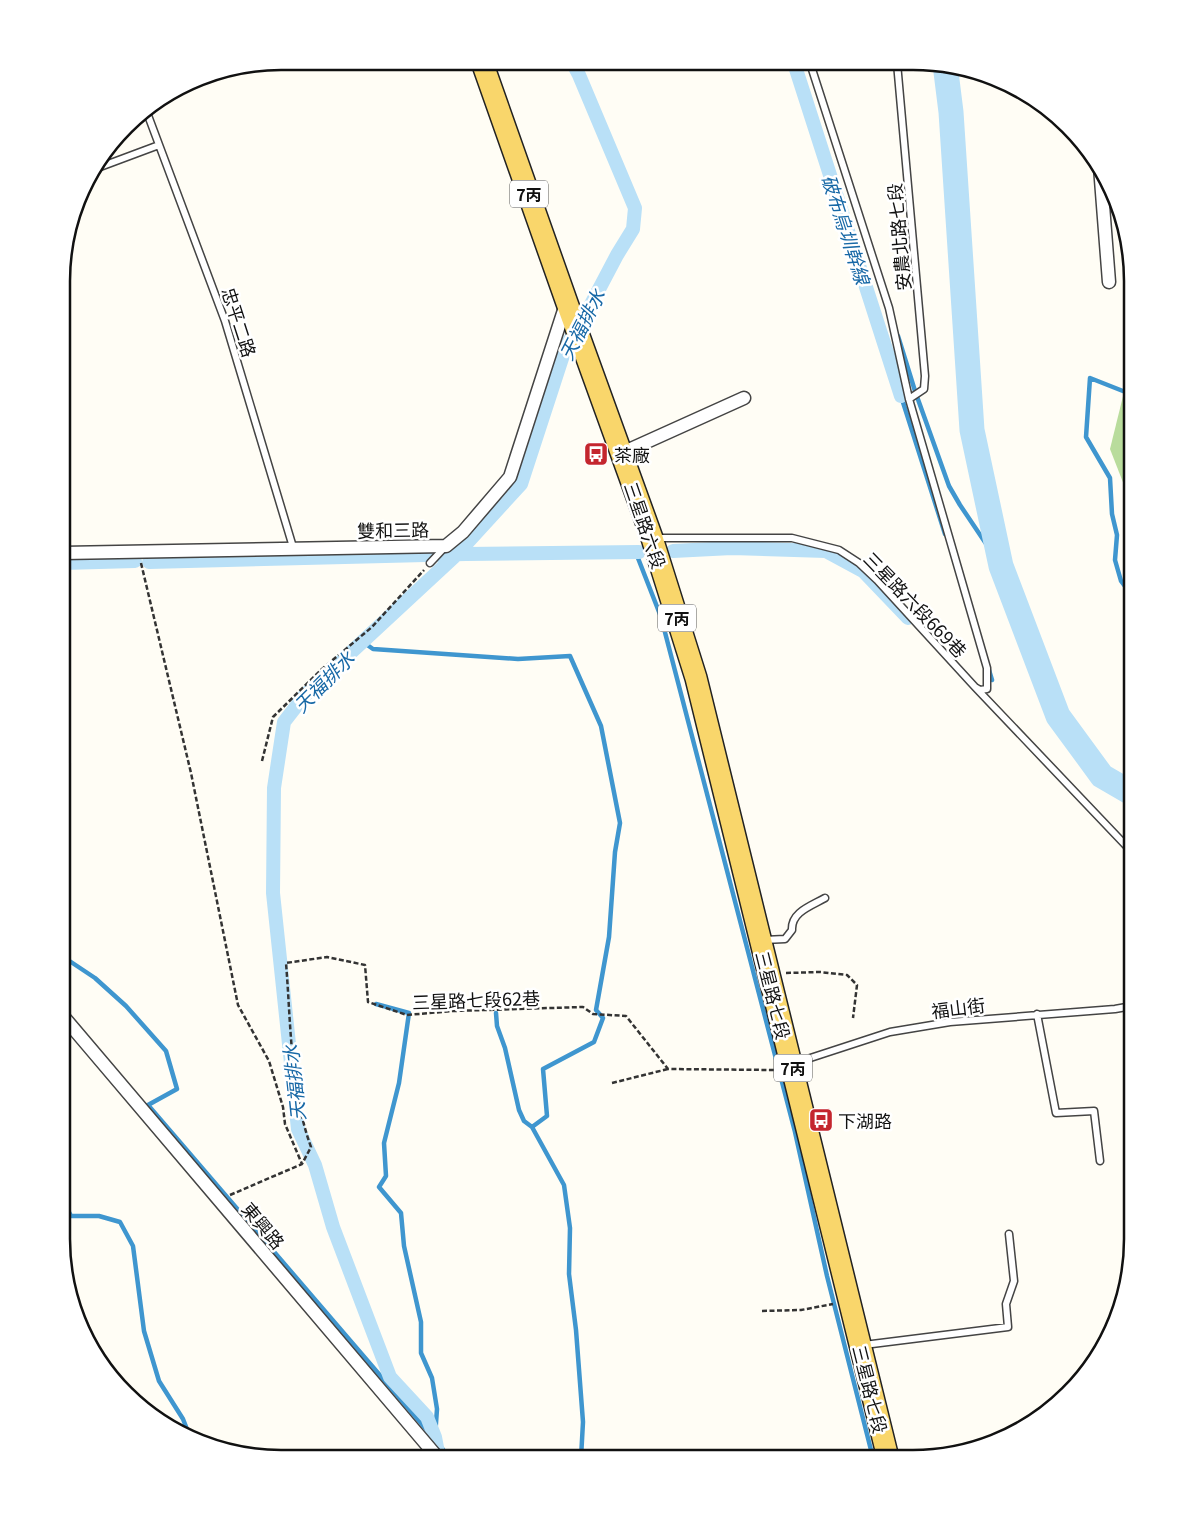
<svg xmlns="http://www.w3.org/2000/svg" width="1194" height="1520" font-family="Georgia,'Noto Sans TC',serif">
<rect width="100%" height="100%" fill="#fffdf5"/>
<path fill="#b9dc9c" d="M1133,383V508L1110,449L1126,384Z"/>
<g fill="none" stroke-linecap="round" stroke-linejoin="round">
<path stroke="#3f96cf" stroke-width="4.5" d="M898,336L915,391L949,486L960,505L1001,566
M901,396L945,534
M636,553L661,617L795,1132L827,1276L873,1458
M1133,597L1121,581L1115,560L1117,535L1112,514L1110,478L1086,437L1090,378L1133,395
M363,642L373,649L518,659L570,656L601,726L620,823L615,852L609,937L596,1010L603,1018L594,1042L543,1069L547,1116L532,1127L564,1185L570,1228L569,1274L576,1330L583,1422L581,1458
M989,670L992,680
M62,956L95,978L126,1006L166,1051L177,1089L148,1105L439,1444L449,1458
M376,1004L409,1013L399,1083L384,1143L386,1176L379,1187L401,1213L404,1246L421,1322V1353L432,1378L437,1409L435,1437
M496,1013L497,1026L505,1048L519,1110L524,1121L532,1127
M61,1197L71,1216H99L120,1222L133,1246L144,1331L159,1381L183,1419L190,1437"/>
<path stroke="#b9e0f7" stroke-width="14" d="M794,63L901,396
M673,551L732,548L826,551L863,571L908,618
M149,562L466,554L639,552
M63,563L135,561
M439,1458L435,1437L427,1417L390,1377L333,1227L315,1165L298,1129L273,893L274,788L284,722L305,695L456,555L521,484L566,346L587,312L617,255L633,229L635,208L579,75L572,62"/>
<path stroke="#b9e0f7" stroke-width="25" d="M945,64L951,112L972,430L1001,566L1058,716L1102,776L1133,794"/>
<defs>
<path id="lane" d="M810,63L889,308L909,399L987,668V689L980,690L975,687
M897,63L925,376L924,389L909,399
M146,110L225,321L293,547
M92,170L159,145
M656,538H792L839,550L859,563L877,580L975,687L1132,852
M430,563L445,547
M764,940L785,939L792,930C791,912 811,906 825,898
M1037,1014L1056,1113L1094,1111L1100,1161
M795,1063L890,1032L950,1022L1115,1009L1132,1006
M864,1345L1008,1327L1006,1304L1014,1281L1009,1234"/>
<path id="street" d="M1100,167L1109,282
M622,453L744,398
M63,553L446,546L463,532L510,477L566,304
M62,1015L438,1458"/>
<path id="primary" d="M482,62L567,303L652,538L696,678L888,1458"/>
</defs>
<use href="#lane" stroke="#444" stroke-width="9"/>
<use href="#street" stroke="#444" stroke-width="15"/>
<use href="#primary" stroke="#222" stroke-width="24"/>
<path stroke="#333" stroke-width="2.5" stroke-dasharray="5 2.5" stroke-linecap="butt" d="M141,563L191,773L238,1005L269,1061L283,1107L285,1124L302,1164
M262,761L273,717L322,669L372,627L424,570
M786,973L820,972L847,975L857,985L853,1018
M612,1083L668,1069
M230,1195L302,1164L311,1147C290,1089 291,1024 286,963L327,957L365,965L368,1002L407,1015L453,1011L583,1007L593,1014L626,1016L668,1069L774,1070
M762,1311L801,1310L833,1304"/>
<use href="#lane" stroke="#fff" stroke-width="6"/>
<use href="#street" stroke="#fff" stroke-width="12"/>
<use href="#primary" stroke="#f9d66b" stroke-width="21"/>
</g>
<defs>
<symbol id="bus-square" viewBox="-11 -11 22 22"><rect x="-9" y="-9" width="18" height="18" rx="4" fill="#c4262e" stroke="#fff"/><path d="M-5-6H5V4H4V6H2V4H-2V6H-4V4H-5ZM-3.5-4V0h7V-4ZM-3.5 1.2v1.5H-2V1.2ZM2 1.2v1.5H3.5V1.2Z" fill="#fff"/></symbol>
</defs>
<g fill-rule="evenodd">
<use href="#bus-square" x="582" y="440" width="28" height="28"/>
<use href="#bus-square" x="807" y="1106" width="28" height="28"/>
</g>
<g text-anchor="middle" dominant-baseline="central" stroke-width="5" stroke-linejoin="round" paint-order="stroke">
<g fill="#fff" stroke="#585858" stroke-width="1">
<rect x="510" y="180.5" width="38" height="27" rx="4"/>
<rect x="658" y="604.5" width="38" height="27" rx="4"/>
<rect x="774" y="1054.5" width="38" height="27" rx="4"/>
</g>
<g font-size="16" font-weight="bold" fill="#111">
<text x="529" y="194">7丙</text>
<text x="677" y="618">7丙</text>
<text x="793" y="1068">7丙</text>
</g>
<g font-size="18" fill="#111" stroke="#fff">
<text transform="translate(898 237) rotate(-95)">安農北路七段</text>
<text transform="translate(240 322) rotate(72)">忠平二路</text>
<text transform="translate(646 525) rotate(71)">三星路六段</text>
<text transform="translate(393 529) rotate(-1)">雙和三路</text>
<text transform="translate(916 604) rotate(46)">三星路六段669巷</text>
<text transform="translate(774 995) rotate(76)">三星路七段</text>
<text transform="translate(476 999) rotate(-2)">三星路七段62巷</text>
<text transform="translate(958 1007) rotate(-7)">福山街</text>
<text transform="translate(264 1225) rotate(50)">東興路</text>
<text transform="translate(871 1389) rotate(76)">三星路七段</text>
</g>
<g font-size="18" fill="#111" stroke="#fff" text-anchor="start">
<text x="614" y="454">茶廠</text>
<text x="838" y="1120">下湖路</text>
</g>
<g font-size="19" font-style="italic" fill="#1768a6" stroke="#fff">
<text transform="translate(847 229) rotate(72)">破布烏圳幹線</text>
<text transform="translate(581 324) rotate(-63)">天福排水</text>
<text transform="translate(323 681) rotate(-45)">天福排水</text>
<text transform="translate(293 1083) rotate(-96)">天福排水</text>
</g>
</g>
<path d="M0 0H1194V1520H0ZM281 70H913A211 211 0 0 1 1124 281V1239A211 211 0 0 1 913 1450H281A211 211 0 0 1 70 1239V281A211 211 0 0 1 281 70Z" fill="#fff" fill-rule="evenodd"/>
<path fill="none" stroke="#111" stroke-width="2.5" d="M281 70H913A211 211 0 0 1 1124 281V1239A211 211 0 0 1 913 1450H281A211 211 0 0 1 70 1239V281A211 211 0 0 1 281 70Z"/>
</svg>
